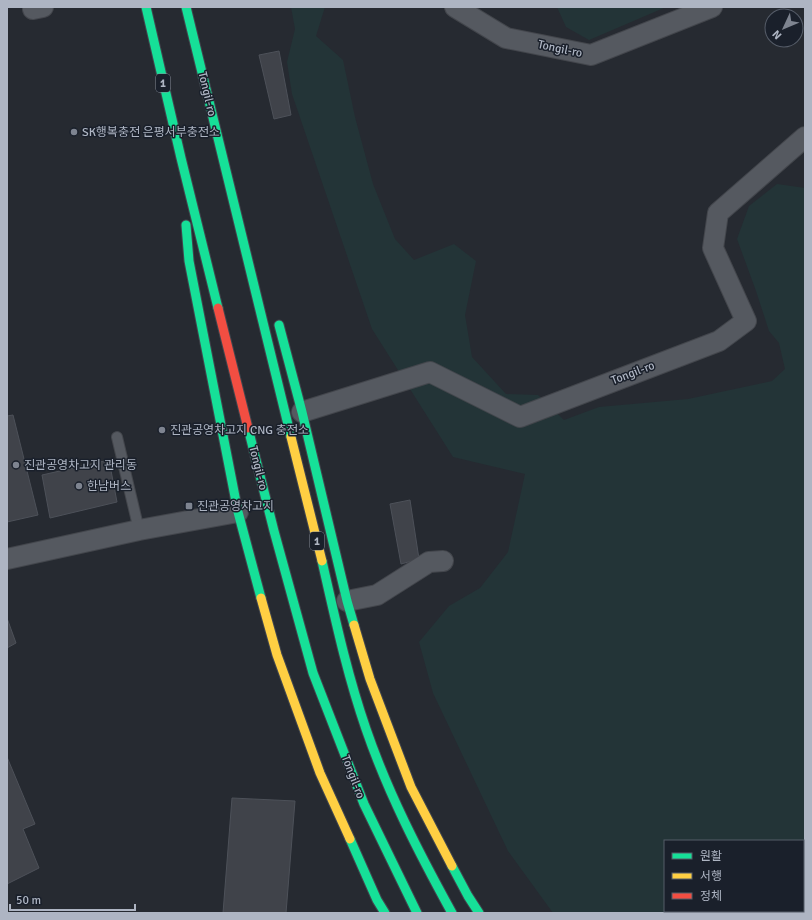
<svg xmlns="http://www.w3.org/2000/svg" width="812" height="920" font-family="Signika,'Noto Sans KR',sans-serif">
<rect width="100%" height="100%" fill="#262a31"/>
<path fill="#233437" d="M291,7H325L316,36L343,60L355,117L373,184L395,239L414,260L454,244L476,261L465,315L472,357L506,394L538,395L564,420L599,407L688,399L772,381L785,369L779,343L769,331L756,291L737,239L749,206L777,184L805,188V897L803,898V841H665V911H773L769,913H553L508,851L433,693L419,642L449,606L480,588L508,552L525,474L453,457L372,329L292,94L287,62L295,29Z
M557,7H666L589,40L566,27Z"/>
<path fill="#40434a" stroke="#4d5159" d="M279,51L291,115L274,119L259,55Z
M13,415L38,515L7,522V416Z
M109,460L117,502L50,518L42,475Z
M410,500L419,559L401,564L390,504Z
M7,618L16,643L7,648Z
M7,757L35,824L23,829L39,868L7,884Z
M232,798L295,801L286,913H223Z"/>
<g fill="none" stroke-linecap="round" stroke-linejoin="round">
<defs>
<path id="lane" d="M117,437L139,530"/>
<path id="street" d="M455,7L506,38L591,55L712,7
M33,9L43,7
M302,412L430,372L520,417L719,341L746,321L713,248L718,213L805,137
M7,559L139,530L238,512
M347,601L377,595L429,562L443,561"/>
<path id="fast" d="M146,7L181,158L218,308
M186,7L291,437
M186,225L189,261L238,512L261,598
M279,325L302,412L347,601L354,625
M248,428L274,531L313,673L364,804L417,913
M322,561C335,618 347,674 366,729C388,793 419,853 452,913
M350,839L377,900L385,913
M452,866L468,896L479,913"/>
<path id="slow" d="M291,437L322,561
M261,598L277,655L320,773L350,839
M354,625L370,679L411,787L452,866"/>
<path id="jam" d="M218,308L248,428"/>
</defs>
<use href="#lane" stroke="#43464c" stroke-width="12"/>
<use href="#street" stroke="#43464c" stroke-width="22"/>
<use href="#fast" stroke="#42464e" stroke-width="11"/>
<use href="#slow" stroke="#42464e" stroke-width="11"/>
<use href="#jam" stroke="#42464e" stroke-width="11"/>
<use href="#lane" stroke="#555960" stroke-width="10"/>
<use href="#street" stroke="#555960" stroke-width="20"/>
<use href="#fast" stroke="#16e098" stroke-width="9"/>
<use href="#slow" stroke="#ffcf43" stroke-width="9"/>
<use href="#jam" stroke="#f24e42" stroke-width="9"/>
</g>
<g fill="#7e8490" stroke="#1a202b" stroke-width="1.5">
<circle cx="74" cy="132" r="4"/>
<circle cx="162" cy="430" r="4"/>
<circle cx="16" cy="465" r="4"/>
<circle cx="79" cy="486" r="4"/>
<rect x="185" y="502" width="8" height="8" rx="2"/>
</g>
<g text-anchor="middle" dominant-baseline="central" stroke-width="3" stroke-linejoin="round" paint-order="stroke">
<g fill="#1a202b" stroke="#828895" stroke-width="1">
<rect x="156" y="74" width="14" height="18" rx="3"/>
<rect x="310" y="532" width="14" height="18" rx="3"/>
</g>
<g font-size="11" font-weight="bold" fill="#aeb5c3">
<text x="163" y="83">1</text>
<text x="317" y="541">1</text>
</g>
<g font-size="12" fill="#aeb5c3" stroke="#1a202b">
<text transform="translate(560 49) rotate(12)">Tongil-ro</text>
<text transform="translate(207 94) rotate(77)">Tongil-ro</text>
<text transform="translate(633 373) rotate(-21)">Tongil-ro</text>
<text transform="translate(258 468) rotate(76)">Tongil-ro</text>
<text transform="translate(353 777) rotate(69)">Tongil-ro</text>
</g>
<g font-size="12" fill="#aeb5c3" stroke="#1a202b" text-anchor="start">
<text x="82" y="132">SK행복충전 은평서부충전소</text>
<text x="170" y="430">진관공영차고지 CNG 충전소</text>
<text x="24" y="465">진관공영차고지 관리동</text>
<text x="87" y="486">한남버스</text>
<text x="197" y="506">진관공영차고지</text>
</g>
</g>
<rect width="812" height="920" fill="none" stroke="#aeb5c3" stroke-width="16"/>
<rect x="664" y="840" width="140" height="72" fill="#1a202b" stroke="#555c68"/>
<rect x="672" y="853" width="20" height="6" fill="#16e098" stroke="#555c68"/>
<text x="700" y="860" font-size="12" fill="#aeb5c3">원활</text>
<rect x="672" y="873" width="20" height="6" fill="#ffcf43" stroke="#555c68"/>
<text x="700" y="880" font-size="12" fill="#aeb5c3">서행</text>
<rect x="672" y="893" width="20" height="6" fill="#f24e42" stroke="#555c68"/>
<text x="700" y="900" font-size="12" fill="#aeb5c3">정체</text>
<g transform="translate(784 28) rotate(226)"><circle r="19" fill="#1a202b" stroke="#555c68"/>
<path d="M0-3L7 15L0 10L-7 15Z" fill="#7e8490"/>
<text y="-6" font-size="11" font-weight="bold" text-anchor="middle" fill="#aeb5c3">N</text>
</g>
<path d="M10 904v6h125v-6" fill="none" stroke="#aeb5c3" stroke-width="2"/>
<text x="16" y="904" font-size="12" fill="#aeb5c3" stroke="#1a202b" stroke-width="3" paint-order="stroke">50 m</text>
</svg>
